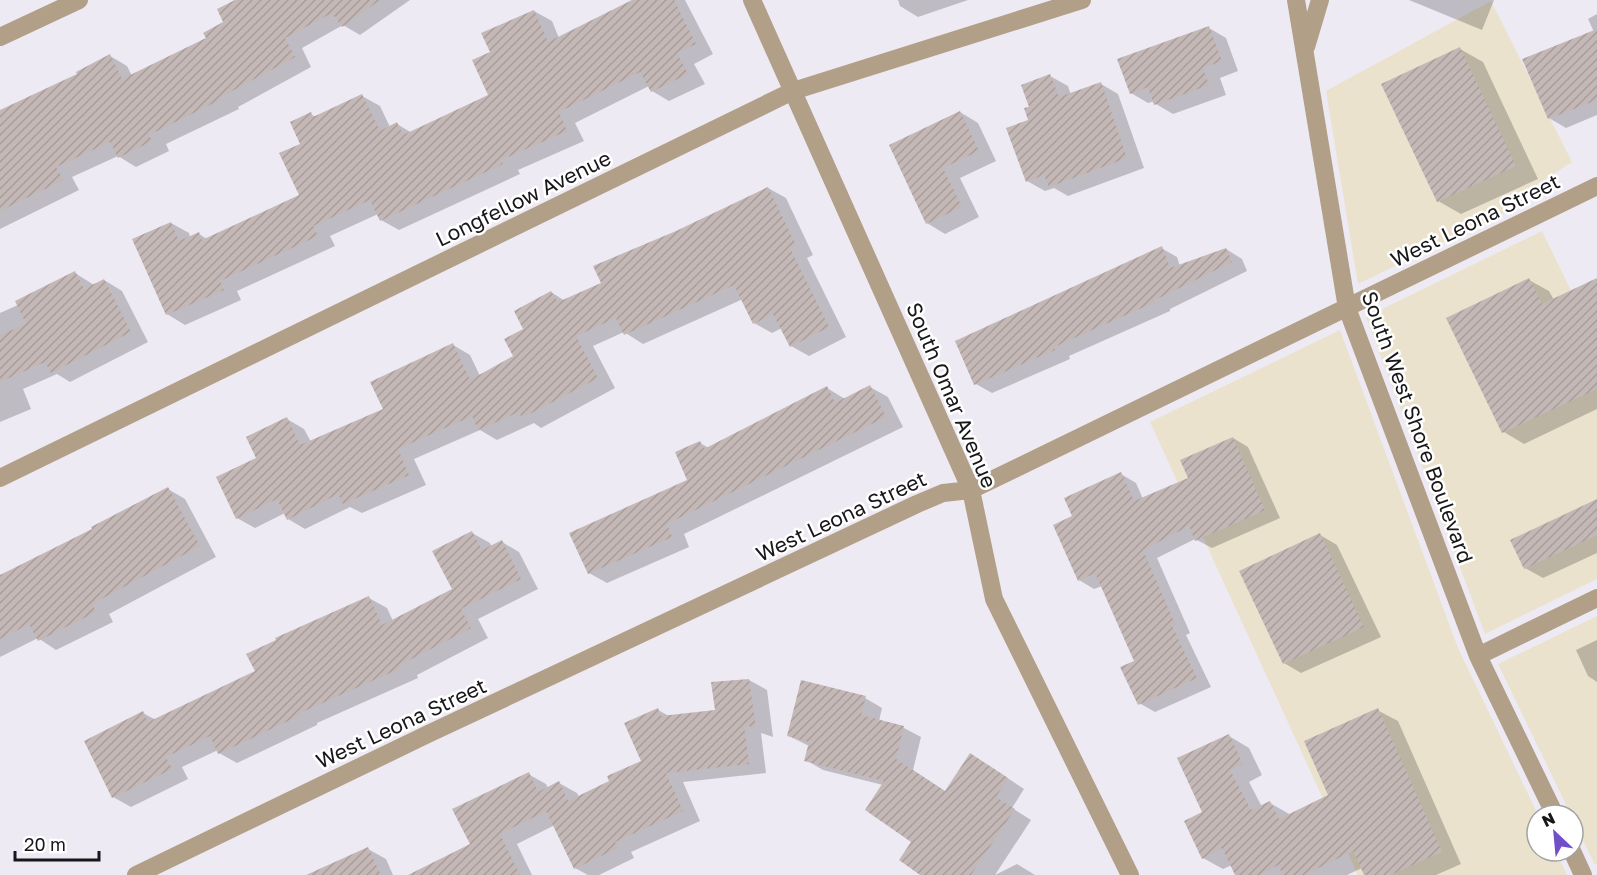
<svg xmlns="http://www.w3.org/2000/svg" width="1597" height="875" font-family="'Golos Text',sans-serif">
<defs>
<pattern id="building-hatch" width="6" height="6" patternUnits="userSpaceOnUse" patternTransform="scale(1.5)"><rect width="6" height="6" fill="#c4b8b6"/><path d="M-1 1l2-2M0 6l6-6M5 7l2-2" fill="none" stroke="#a89d9c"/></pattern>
</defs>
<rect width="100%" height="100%" fill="#eeeaf4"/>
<path fill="#eae2cc" d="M1491,1L1572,162L1524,193L1528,201L1358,284L1326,91Z
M1542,231L1597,344V579L1485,634L1366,317Z
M1340,330L1458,648L1538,815L1537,851H1556L1567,875H1358L1150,422Z
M1597,616V864L1595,865L1573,820V815H1571L1498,664Z"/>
<path fill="#0003" d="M239,0H410L360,35L343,25L302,48L311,67L238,107L239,109L166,144L169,151L136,167L118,156L72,177L79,190L0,229V112L79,75L110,56L127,66L132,76L208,39L225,23Z
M631,0H685L713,54L694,64L705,84L669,101L652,91L649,86L575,123L584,141L518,170L520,174L399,230L381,220L378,214L330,236L335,246L237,291L241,300L185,325L167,314L171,223L189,233L190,237L199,234L207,239L301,195L302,144L310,114L316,117L362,96L380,106L390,127L397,124L412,133L490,96L492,53L534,11L552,21L559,38L632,2Z
M898,0H968L918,17L900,6Z
M1409,0H1494L1482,30Z
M1597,14V115L1566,128L1549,118L1594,32L1588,19Z
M1209,28L1226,38L1238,71L1220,78L1226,95L1173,114L1156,104L1155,101L1148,103L1131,93Z
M1460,49L1483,62L1538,179L1461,214L1438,201Z
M1050,76L1068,86L1071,95L1101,84L1118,94L1144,168L1068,196L1054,188L1045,191L1027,181L1031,107Z
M960,112L978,123L996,161L960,178L979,217L945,234L927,223L891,145Z
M768,188L786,198L813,255L807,258L846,337L809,356L791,346L782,328L772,333L754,323L743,299L643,344L624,332L593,346L615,388L541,428L534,423L497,440L480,430L414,459L426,485L362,513L350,507L305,529L288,519L285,513L255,528L237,518L258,458L287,419L304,429L311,442L385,410L453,345L470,355L480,376L515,356L525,329L551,292L565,301L603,284L676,232Z
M1161,248L1177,257L1180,266L1226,249L1242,259L1247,271L1170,309V311L1069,356L1070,359L992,393L976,384Z
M75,273L94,285L104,280L122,291L148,342L70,382L57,374L23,389L31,409L0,422V313L18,305Z
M1529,280L1549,291L1554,300L1597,280V409L1524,444L1504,432L1448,318Z
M870,387L888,397L903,427L684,534L689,547L607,583L589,573L689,481L700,443L709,448L827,388L845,399Z
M1233,438L1248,447L1280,518L1212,548L1195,539L1157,558L1190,633L1186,635L1211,687L1155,712L1139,703L1136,662L1102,586L1094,589L1079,580L1074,517L1121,474L1136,483L1143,499L1190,479Z
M168,489L185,499L216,557L109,614L113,622L56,650L38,638L0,657V577L94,530Z
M1597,501V553L1543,578L1525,568Z
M472,533L490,543L492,547L502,542L519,552L538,589L478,619L488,638L417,675L418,678L317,723V725L237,763L219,753L218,750L182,767L188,779L131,807L113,797L143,713L156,720L257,672L369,598L387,608L393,621L454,590Z
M1320,535L1337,545L1381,637L1301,673L1284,663Z
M1597,640V682L1588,676L1576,650Z
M749,680L767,690L773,737L761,733L766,773L683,782L700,821L631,852L634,858L599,875H588L575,868L555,825L517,844L532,875H422L472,845L528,774L546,784L548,788L559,783L577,793L579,797L611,782L643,762L658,710L669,716L716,711Z
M865,698L882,708L879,721L904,728L921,737L913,770L946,792L988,765L1024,789L1012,808L1031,820L995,875H923L914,841L883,785L823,770L806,760L809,746L789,736Z
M1377,710L1398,721L1461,864L1436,875H1365L1362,868L1347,875H1237L1232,865L1223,869L1203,858L1204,813L1229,736L1249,748L1262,775L1249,782L1262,807L1270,803L1291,815L1330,796Z
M368,849L386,859L393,875H308Z
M1017,864L1035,875H995Z"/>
<path fill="url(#building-hatch)" d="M235,0H380L342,27L332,13L285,38L295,57L221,97L222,99L149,135L152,141L118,158L110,142L56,167L63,180L0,211V110L77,74L76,72L110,54L122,79L206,38L203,33L223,22L217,9Z
M632,0H674L696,44L677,53L688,74L651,92L640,72L559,112L567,131L501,160L503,164L380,221L370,200L313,226L318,236L220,281L224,290L166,315L132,239L171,222L179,241L199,232L202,240L299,195L279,153L300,144L290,122L311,112L313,117L362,94L380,131L397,122L403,135L488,95L472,60L490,52L481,33L534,10L548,42Z
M1209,26L1222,61L1203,68L1209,85L1154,105L1148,87L1130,94L1117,59Z
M1597,29V100L1548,119L1522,59Z
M1460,47L1516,166L1437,202L1381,84Z
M1050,74L1059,97L1101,82L1127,158L1049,187L1044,175L1026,182L1006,128L1028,120L1024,108L1029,107L1021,85Z
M960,111L979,151L943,168L962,207L926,224L889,145Z
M768,187L796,245L790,248L829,327L790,347L773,314L753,324L734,285L624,335L616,318L576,336L598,378L522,418L519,412L478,430L472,416L398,449L409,475L343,504L338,494L287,520L277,499L236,519L216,477L256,458L246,437L287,417L300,445L383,409L370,382L453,343L470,380L513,356L504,339L523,329L514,311L551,291L558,302L601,283L593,266L676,231Z
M1162,246L1170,268L1226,248L1232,262L1155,300V302L1054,347L1055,350L974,385L955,341Z
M75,271L84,289L104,279L131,332L51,373L45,362L0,382V335L26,324L15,301Z
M1529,278L1542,304L1597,278V389L1502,433L1446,318Z
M870,385L886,417L667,524L672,537L588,574L569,533L687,480L675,452L700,441L704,449L827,386L835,403Z
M1233,437L1265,510L1195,541L1189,526L1143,550L1175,624L1172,626L1197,678L1138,705L1120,667L1134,661L1095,573L1078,581L1053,525L1072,516L1064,498L1121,472L1134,501L1188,478L1180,460Z
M168,487L200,546L92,604L96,612L38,641L29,624L0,639V575L92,529L91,527Z
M1597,499V535L1524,569L1510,540Z
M472,531L482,550L502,540L521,579L461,609L471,628L400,665L401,668L300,713L301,715L218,754L210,736L166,757L172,769L112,798L84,741L143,711L148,722L255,671L246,654L276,640L275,638L369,596L382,625L452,589L432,551Z
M1320,533L1364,627L1283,664L1239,571Z
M749,679L756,728L744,725L749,764L666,773L683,811L615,842L618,848L574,869L546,811L500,834L520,875H408L470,844L452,809L529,772L538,792L559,781L568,801L609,781L607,776L641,761L624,723L658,708L661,716L715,710L711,682Z
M801,680L866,696L861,715L904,726L896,759L945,791L970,753L1008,778L996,797L1015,809L971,875H920L899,860L911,842L865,810L884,781L804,761L809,742L787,736Z
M1378,708L1442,852L1390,875H1364L1353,851L1304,875H1283L1278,865L1259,875H1235L1222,848L1202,859L1184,821L1202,812L1177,758L1229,734L1243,764L1230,770L1251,810L1270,801L1279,819L1328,795L1304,741Z
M368,847L381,875H306Z"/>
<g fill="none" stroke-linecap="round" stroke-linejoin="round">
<path stroke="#b19f88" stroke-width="18" d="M752,0L971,490L994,599L1130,875
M1296,0L1347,308L1478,656L1555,815
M0,37L79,0
M1306,47L1320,0
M0,478L793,91L1082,0
M1478,656L1597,598
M1572,851L1583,875
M136,875L428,734L917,504L943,493L971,490L1597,186"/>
</g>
<g text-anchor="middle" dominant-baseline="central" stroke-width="5" stroke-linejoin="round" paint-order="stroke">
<g font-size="21" fill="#171619" stroke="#fff">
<text transform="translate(523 198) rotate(-26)">Longfellow Avenue</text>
<text transform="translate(1475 220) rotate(-26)">West Leona Street</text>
<text transform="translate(952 395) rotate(67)">South Omar Avenue</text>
<text transform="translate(1418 427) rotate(70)">South West Shore Boulevard</text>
<text transform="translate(841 516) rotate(-25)">West Leona Street</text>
<text transform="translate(401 723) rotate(-25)">West Leona Street</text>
</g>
</g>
<g transform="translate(1555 833) rotate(334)"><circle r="28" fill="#ffffff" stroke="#a2a2a3" stroke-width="1.5"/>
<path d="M0-4.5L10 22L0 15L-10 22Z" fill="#714fc8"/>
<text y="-9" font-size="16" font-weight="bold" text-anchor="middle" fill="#171619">N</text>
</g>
<path d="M15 851v9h84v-9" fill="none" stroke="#171619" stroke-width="3"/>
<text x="24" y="851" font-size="18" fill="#171619" stroke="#ffffff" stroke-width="4.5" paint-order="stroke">20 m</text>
</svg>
